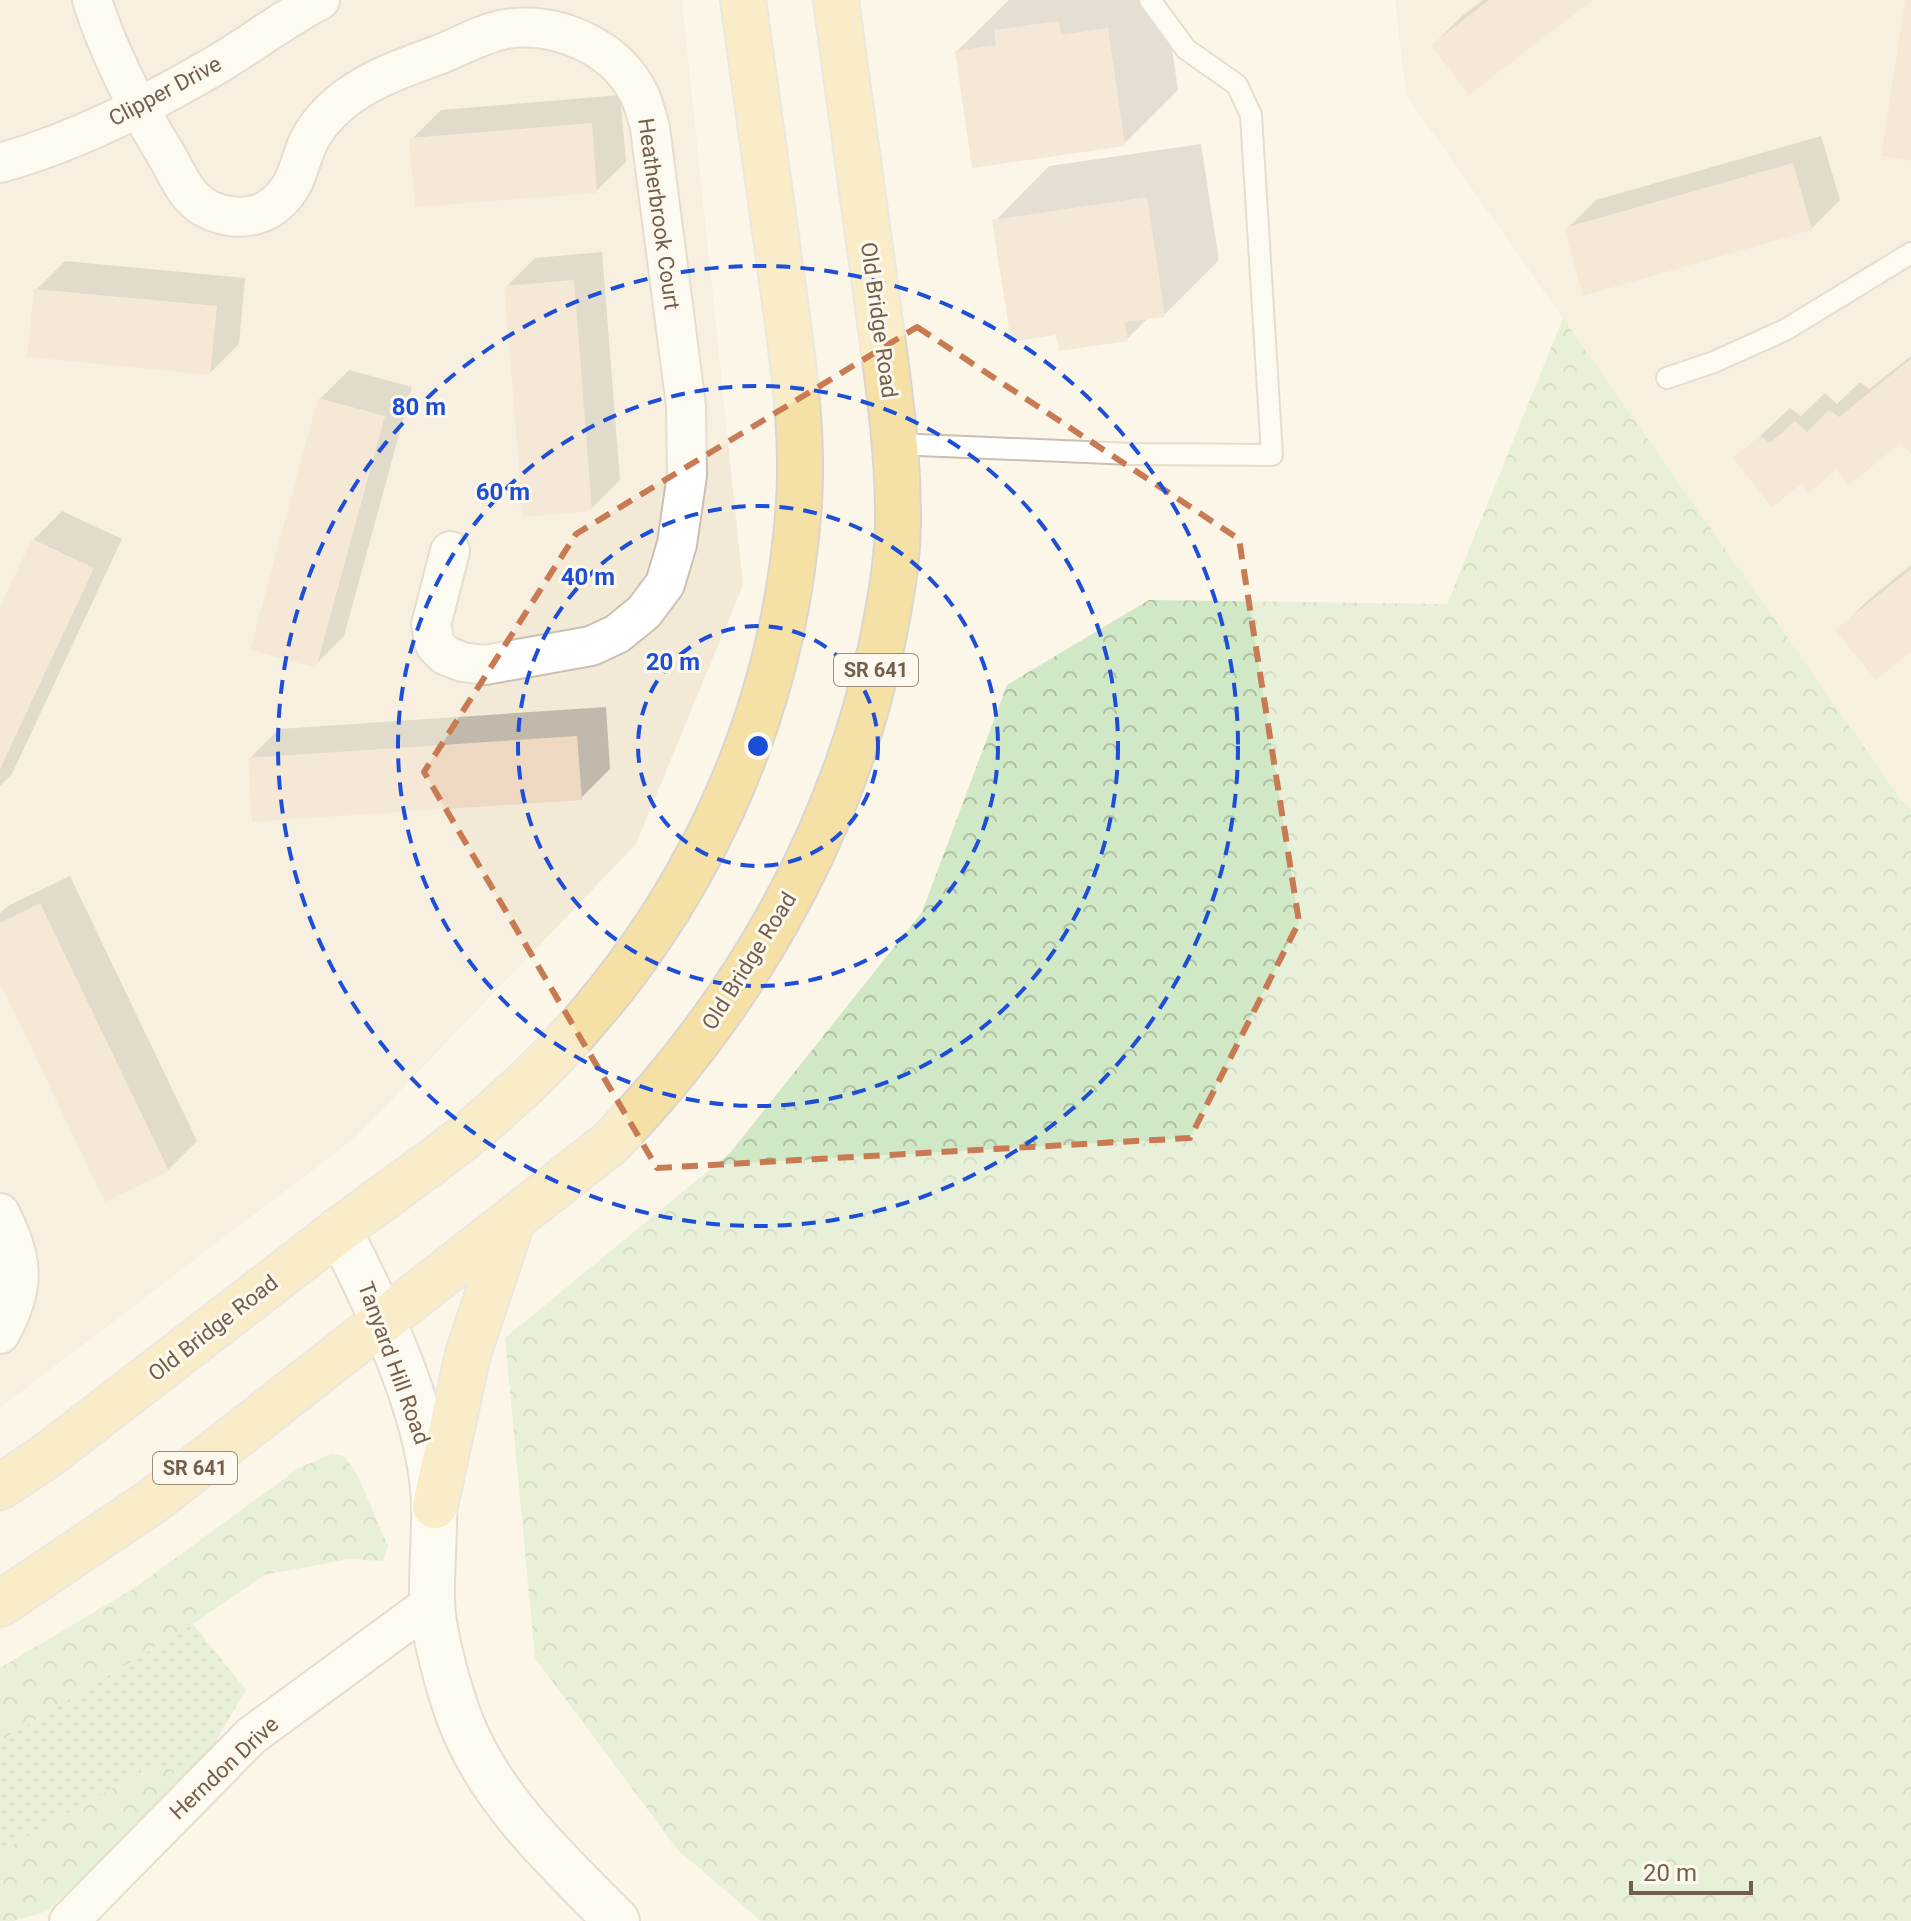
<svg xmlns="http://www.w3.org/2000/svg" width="1911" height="1921" font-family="Roboto,sans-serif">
<defs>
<pattern id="grass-dots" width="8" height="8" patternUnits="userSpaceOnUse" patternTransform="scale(2)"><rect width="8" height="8" fill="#d1e8c7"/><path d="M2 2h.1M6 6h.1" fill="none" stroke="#aebfa4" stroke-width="1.8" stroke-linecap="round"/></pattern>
<pattern id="forest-crowns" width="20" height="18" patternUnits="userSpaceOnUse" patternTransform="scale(2)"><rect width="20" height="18" fill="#d1e8c7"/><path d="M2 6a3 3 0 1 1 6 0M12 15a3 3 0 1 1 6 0" fill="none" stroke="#aebfa4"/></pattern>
</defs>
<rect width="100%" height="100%" fill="#fbf6e8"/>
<path fill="#f2e9d7" d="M0,0H682L743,585L636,844L356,1137L0,1408Z
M1395,0H1911V810L1900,798L1406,95Z"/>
<path fill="url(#grass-dots)" d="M193,1624L246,1690L204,1761L174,1794L153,1767L134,1776L0,1852V1741Z"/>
<path fill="url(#forest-crowns)" d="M1563,318L1900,798L1911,810V1921H761L677,1849L535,1658L505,1338L730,1153L922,912L1007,685L1149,600L1447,604Z
M331,1454L344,1456L357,1474L388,1546L383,1561L349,1559L264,1575L193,1624L0,1741V1668L133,1589L299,1468Z
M153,1767L172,1768L174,1794L47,1911L14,1921H0V1852L134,1776Z"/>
<path fill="#0003" d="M1009,0H1165L1178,90L1124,144L957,51Z
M1483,0H1590L1433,45L1462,16Z
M620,95L626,162L596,191L412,139L441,110Z
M1821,136L1840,200L1811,229H1567L1596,200Z
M1201,144L1219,260L1164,315L1149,317L1127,339L1058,333L995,221L1049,166Z
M602,252L620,480L591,509L506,287L535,258Z
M65,261L245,278L239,344L210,373L36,290Z
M1911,356V451L1902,440L1801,481L1736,458L1790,408L1801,416L1825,393L1837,404L1860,382L1869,389Z
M349,370L412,387L344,636L315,665L320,399Z
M62,511L122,539L12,774L0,786V611L33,540Z
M1911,565V650L1838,630L1867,601Z
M606,707L610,769L581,798L250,758L279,729Z
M70,876L197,1141L168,1170L0,979V913L8,906Z"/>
<path fill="#efd8c1" d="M1489,0H1593L1469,95L1431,45Z
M1905,0H1911V161L1881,156Z
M1059,21L1061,35L1108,28L1125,146L972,168L955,51L996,45L994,30Z
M592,123L597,193L415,207L409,138Z
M1793,163L1812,230L1583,296L1564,228Z
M1147,197L1165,317L1125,322L1128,341L1059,351L1056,335L1011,342L992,220Z
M574,280L592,511L523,517L504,286Z
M34,289L217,306L210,375L27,357Z
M1911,359V454L1901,443L1849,485L1836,470L1809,493L1801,484L1772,508L1733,458L1760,436L1770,443L1795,421L1807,432L1829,410L1839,417Z
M318,398L385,416L316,668L250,650Z
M32,539L94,568L0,769V606Z
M1911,569V652L1876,680L1835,630Z
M577,736L582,800L252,822L248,758Z
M40,903L169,1171L105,1202L0,983V923Z"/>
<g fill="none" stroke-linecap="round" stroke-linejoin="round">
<defs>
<path id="service" d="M1667,378L1714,362L1785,330L1911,253
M896,444L1132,454L1272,455L1251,115L1237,85L1186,49L1150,0"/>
<path id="minor" d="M92,0C109,54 135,104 165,153C173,166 180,183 190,195C210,219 253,225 277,203C296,187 298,167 307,145C314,129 327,114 340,103C369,79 403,68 438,55C459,47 483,33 506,29C557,21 616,47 639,94C644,104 647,117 650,128L686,406L687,475L677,544L665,584L644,612L617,634L591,646L485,665L462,662L445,655L435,645L431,625L450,551
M0,163C76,142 149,104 216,65C252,44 283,19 320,0
M0,1213C24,1261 26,1287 0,1334
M69,1921L251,1736L432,1603"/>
<path id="tertiary" d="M339,1230C376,1303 419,1391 431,1472C438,1514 431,1557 432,1599C432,1632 452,1703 466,1734C499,1808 561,1864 617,1921"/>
<path id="primary" d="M0,1487L48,1455C144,1381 240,1306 337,1232C381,1198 428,1167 472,1131C664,972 782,752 799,503C804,426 791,349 781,273C768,182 755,91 743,0
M435,1506L468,1354L512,1222
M0,1604L153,1501L609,1144C742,1008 841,835 881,648C889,609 897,567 898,526C899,450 887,375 877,299C863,200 849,100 836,0"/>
</defs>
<use href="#service" stroke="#cdbfaf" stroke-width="24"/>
<use href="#minor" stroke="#cdbfaf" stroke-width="42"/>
<use href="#tertiary" stroke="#cdbfaf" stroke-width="48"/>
<use href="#primary" stroke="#dbd5d1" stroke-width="48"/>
<use href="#service" stroke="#fff" stroke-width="20"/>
<use href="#minor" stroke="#fff" stroke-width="38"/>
<use href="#tertiary" stroke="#fff" stroke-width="44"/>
<use href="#primary" stroke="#f5e0a5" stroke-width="44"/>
</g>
<path d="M0 0H1911V1921H0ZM917,327L1239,539L1299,922L1190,1138L657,1168L424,772L576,534Z" fill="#fbf6e8" fill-opacity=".55" fill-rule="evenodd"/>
<path fill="none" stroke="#c87b53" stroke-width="6" stroke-dasharray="16 10" stroke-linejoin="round" d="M917,327L1239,539L1299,922L1190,1138L657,1168L424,772L576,534Z"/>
<g fill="none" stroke="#1d4ed8" stroke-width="4" stroke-dasharray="14 10">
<circle cx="758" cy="746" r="120"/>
<circle cx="758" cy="746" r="240"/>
<circle cx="758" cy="746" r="360"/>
<circle cx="758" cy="746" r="480"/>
</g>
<g text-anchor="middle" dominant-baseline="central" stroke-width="6" stroke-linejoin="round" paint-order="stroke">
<g fill="#fef9ee" stroke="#9d8d7d" stroke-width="2">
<rect x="834" y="654" width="84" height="32" rx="6"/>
<rect x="153" y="1452" width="84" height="32" rx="6"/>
</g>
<g font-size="20" font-weight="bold" fill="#745f4d">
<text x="876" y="670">SR 641</text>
<text x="195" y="1468">SR 641</text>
</g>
<g font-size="22" fill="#745f4d" stroke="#fef9ee">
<text transform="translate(165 91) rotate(-28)">Clipper Drive</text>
<text transform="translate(659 214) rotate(82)">Heatherbrook Court</text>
<text transform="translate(879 320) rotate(82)">Old Bridge Road</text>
<text transform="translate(749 961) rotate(-58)">Old Bridge Road</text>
<text transform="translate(213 1328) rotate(-38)">Old Bridge Road</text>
<text transform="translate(394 1363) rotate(70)">Tanyard Hill Road</text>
<text transform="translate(224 1768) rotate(-43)">Herndon Drive</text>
</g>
</g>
<circle cx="758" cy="746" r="12" fill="#1d4ed8" stroke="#fef9ee" stroke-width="4"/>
<g font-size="24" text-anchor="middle" font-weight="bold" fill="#1d4ed8" stroke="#fef9ee" stroke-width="6" stroke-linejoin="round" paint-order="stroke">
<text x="419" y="415">80 m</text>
<text x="503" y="500">60 m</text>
<text x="588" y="585">40 m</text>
<text x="673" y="670">20 m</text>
</g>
<path d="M1631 1881v12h120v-12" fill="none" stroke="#745f4d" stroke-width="4"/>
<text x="1643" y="1881" font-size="24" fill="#745f4d" stroke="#fef9ee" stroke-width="6" paint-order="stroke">20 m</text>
</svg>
